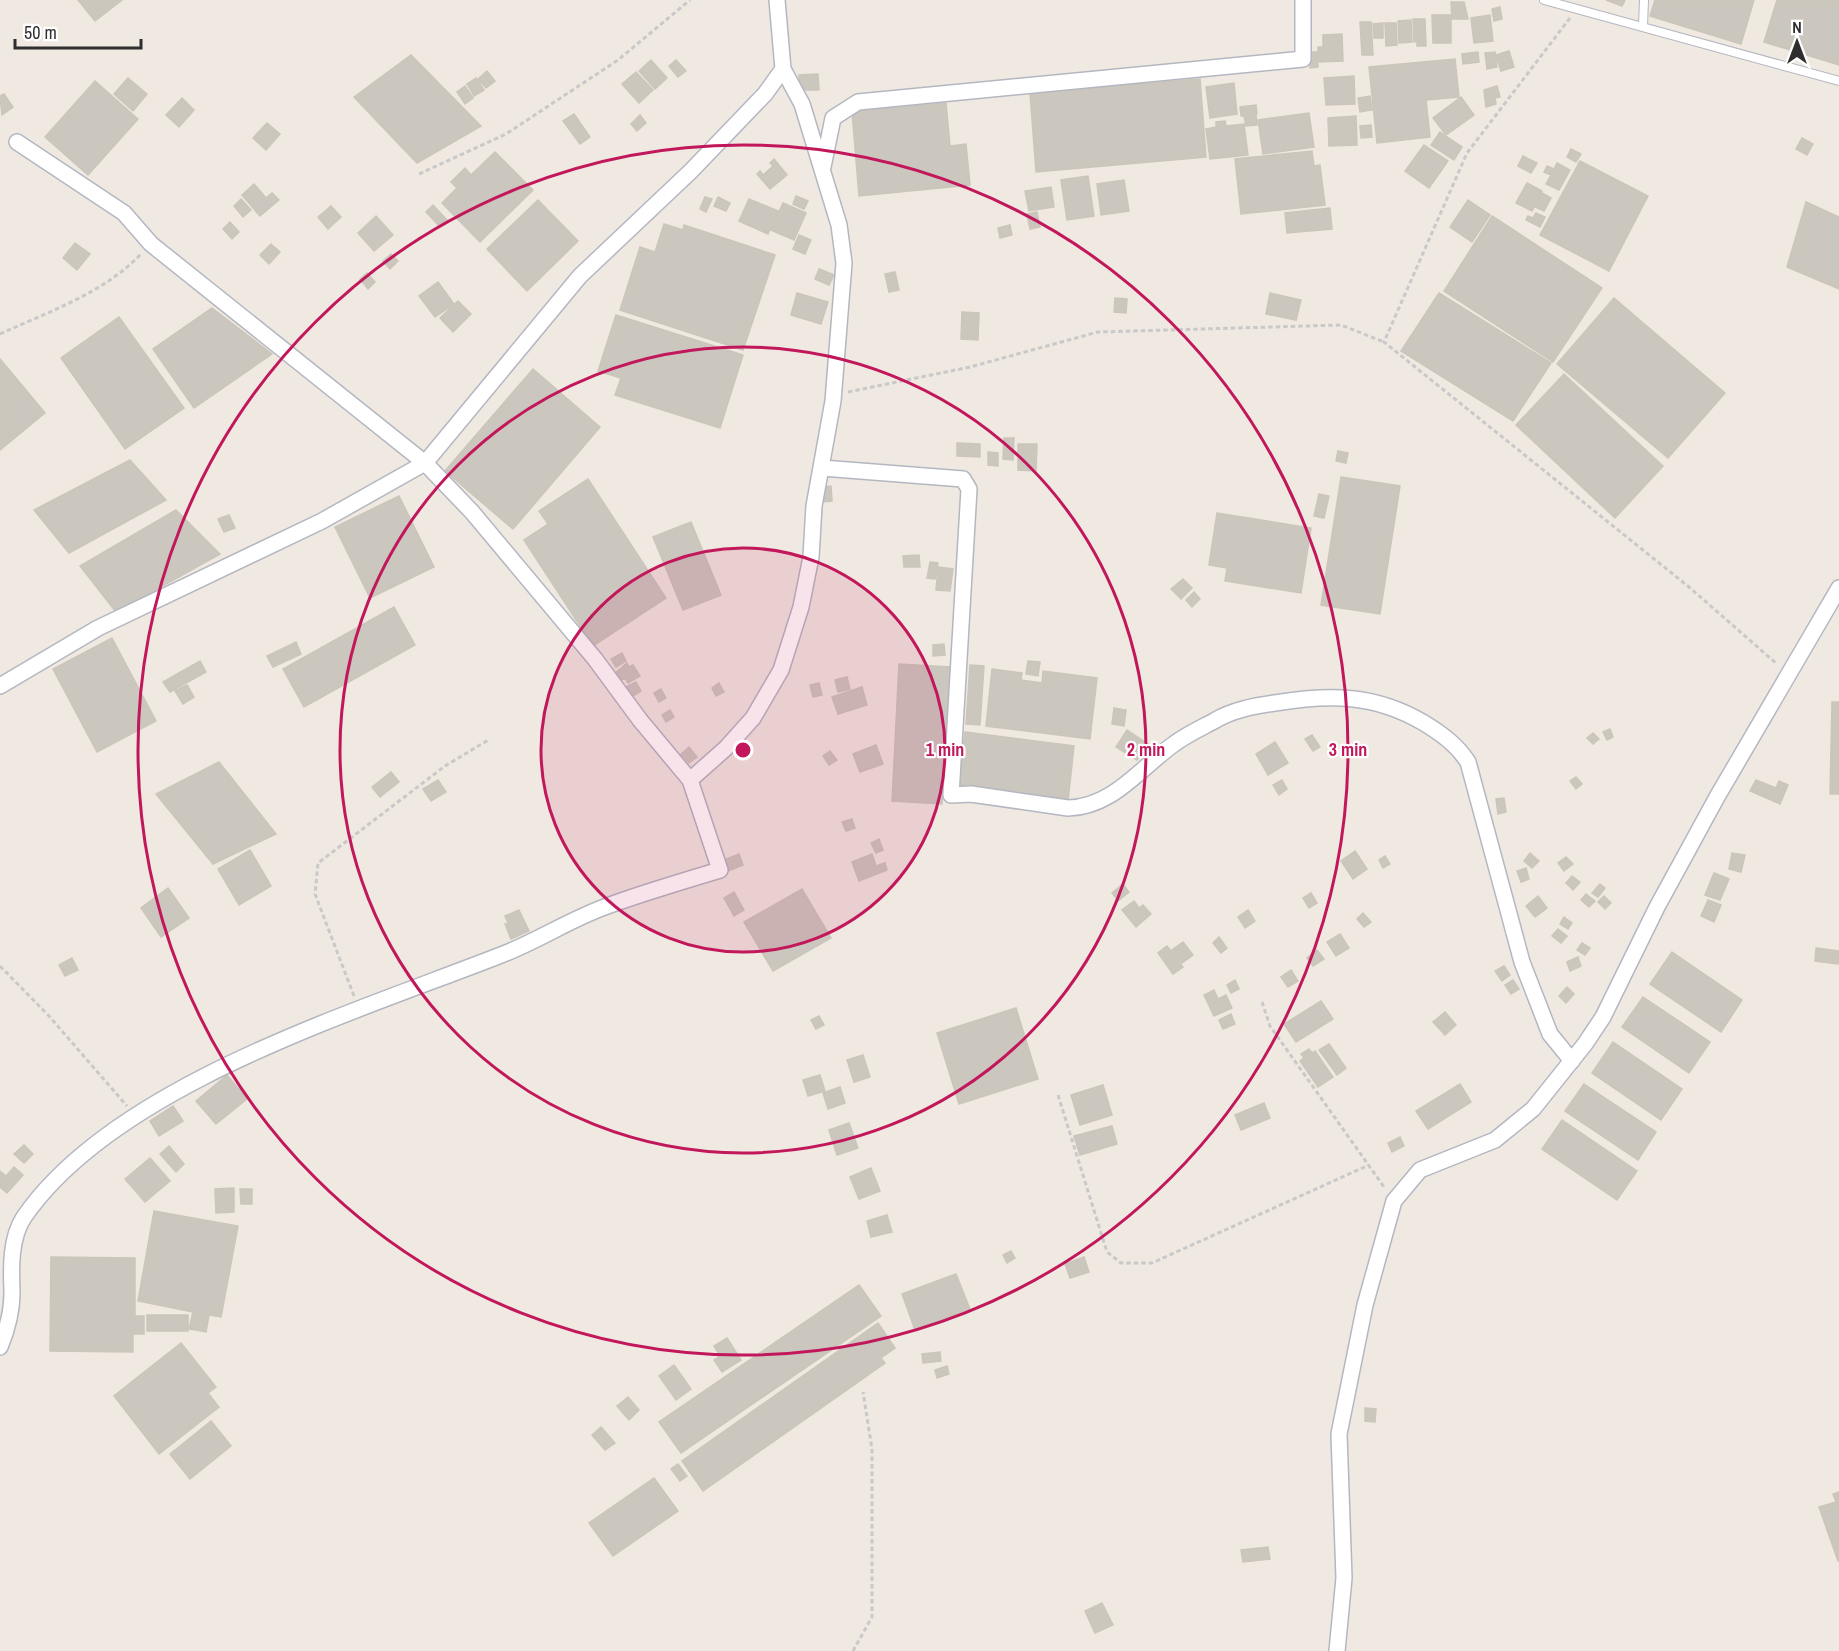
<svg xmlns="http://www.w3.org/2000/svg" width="1839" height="1651" font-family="'Archivo Narrow',sans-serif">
<rect width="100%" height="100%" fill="#efe9e1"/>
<path fill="#cbc7bf" stroke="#cbc5ba" stroke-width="1.5" d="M78,0H122L95,21Z
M1606,0H1625L1622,6Z
M1655,0H1754L1741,44L1650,16Z
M1777,0H1839V65L1764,42Z
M1451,2H1464L1468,19H1452Z
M1500,7L1502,19L1494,21L1492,9Z
M1432,15H1451V43H1433Z
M1490,15L1493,41L1474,43L1471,18Z
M1413,19H1425L1426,46H1417V41L1414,42Z
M1411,20L1412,42L1399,43L1398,21Z
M1360,22H1371L1373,55H1362Z
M1383,23V38H1374L1373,24Z
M1385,23H1396L1397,45L1386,46Z
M1342,34L1343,61L1318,62V47H1323V35Z
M1509,51L1514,67L1501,71L1496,55Z
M1310,52H1317L1318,67L1310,68Z
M1478,52L1479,62L1463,64L1462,54Z
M1495,52L1497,67L1487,69L1485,53Z
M411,55L481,126L417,163L354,97Z
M1455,59L1459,97L1426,100L1430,137L1377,143L1369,67Z
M651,60L667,78L655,89L639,71Z
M676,60L686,71L678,77L669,66Z
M487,71L495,81L486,88L478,79Z
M636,72L653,90L639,103L622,84Z
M818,74L819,90H799V75Z
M1354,76L1355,104L1326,105L1324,78Z
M128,78L147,94L133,111L114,94Z
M476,78L484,90L474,96L467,84Z
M1200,79L1206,157L1036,172L1030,93Z
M95,81L138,119L88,175L45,137Z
M1234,83L1237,114L1210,118L1206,87Z
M465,86L473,98L465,104L457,92Z
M1497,86L1500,97L1495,98L1496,104L1486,107L1484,90Z
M4,94L13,107L2,115L0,96Z
M1370,96L1372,110L1360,112L1358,98Z
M1461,97L1474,115L1446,135L1433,118Z
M182,98L194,110L179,127L166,115Z
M946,103L950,146L966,144L970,185L859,196L852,112Z
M1256,105L1257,114L1241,116L1240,107Z
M1309,113L1314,147L1263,154L1258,120Z
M574,114L590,137L580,144L563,121Z
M640,115L646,123L637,131L631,124Z
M1256,115L1257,125L1246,126L1244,116Z
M1356,116L1357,145L1329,146L1328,118Z
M1225,121L1226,126L1244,124L1248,155L1210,159L1206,129L1216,127V122Z
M267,123L280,134L266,150L253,138Z
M1371,125L1372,137L1361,138L1360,126Z
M1440,132L1462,147L1454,160L1431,145Z
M1802,138L1813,144L1807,155L1796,149Z
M1424,145L1448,161L1429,188L1405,171Z
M1571,149L1581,154L1576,162L1567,157Z
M1312,151L1314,166L1320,165L1325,205L1241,214L1235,159Z
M495,152L533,190L480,242L442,203L457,188L451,182L465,168L471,175Z
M1523,156L1537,163L1531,173L1518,166Z
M774,159L787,175L770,189L757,174L760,171L763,175L773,166L770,163Z
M1580,161L1648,196L1609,271L1540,235Z
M1557,163L1570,170L1559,190L1546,184L1551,175L1544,172L1547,166L1554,169Z
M1088,176L1094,216L1067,220L1061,180Z
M1124,180L1129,211L1101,215L1097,184Z
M1527,183L1542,191L1532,211L1516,203Z
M254,184L266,198L272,193L279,200L260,216L242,195Z
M1051,187L1054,207L1029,211L1025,191Z
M1542,193L1551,198L1544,211L1535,207Z
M796,196L808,201L804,209L793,204Z
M705,197L712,199L706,212L700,209Z
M718,197L730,203L726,211L714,206Z
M241,199L251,210L243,217L234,206Z
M749,199L778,211L768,234L739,221Z
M538,200L578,241L527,291L487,249Z
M1468,200L1490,215L1472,242L1450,227Z
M1806,202L1839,217V289L1787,267Z
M783,203L806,213L794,240L771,230Z
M433,205L447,220L440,227L426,212Z
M331,206L341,217L328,229L318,217Z
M1330,208L1332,229L1287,233L1285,213Z
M1037,212L1040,227L1030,229L1027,214Z
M1536,213L1545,217L1540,227L1526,220L1528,216L1533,218Z
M376,216L393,235L374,251L358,233Z
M1492,216L1602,288L1553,362L1444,291Z
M230,222L239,232L232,239L223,229Z
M664,224L683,230L684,225L775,255L743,350L620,310L640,247L655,252Z
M1010,225L1012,235L1000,238L998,228Z
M799,235L811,240L805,254L793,249Z
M75,243L90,254L77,270L63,258Z
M271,244L280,252L269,264L260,255Z
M391,254L398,261L390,269L383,261Z
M819,269L834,275L829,285L815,279Z
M895,272L899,290L889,292L885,274Z
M367,273L375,282L368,289L360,279Z
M438,282L454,304L435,317L419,296Z
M797,293L828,302L821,324L791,315Z
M1270,293L1301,300L1296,320L1266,314Z
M1439,293L1551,363L1513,421L1401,351Z
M1115,298L1127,299L1126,313L1114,312Z
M1614,298L1725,393L1668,458L1557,364Z
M458,301L471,314L453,332L440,318Z
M212,308L272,354L194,408L153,349Z
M962,312L979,313L978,340L961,339Z
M616,315L743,355L720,428L615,395L621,378L598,371Z
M119,317L184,408L125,449L61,358Z
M0,359L45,413L0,450Z
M533,369L600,427L513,529L445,471Z
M1564,374L1663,466L1615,518L1516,425Z
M1004,438H1014L1013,460L1003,459Z
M957,443L980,444V457L957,456Z
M1018,444H1037L1036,471L1018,470Z
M1338,451L1348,453L1346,463L1336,461Z
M988,452L998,453V466L988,465Z
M130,460L166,500L69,553L34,510Z
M1341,477L1400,486L1380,614L1321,605Z
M588,479L666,598L593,646L524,540L548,524L539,511Z
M831,486L832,501L822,502L821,487Z
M1319,494L1329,496L1324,518L1314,516Z
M399,496L434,567L370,598L335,527Z
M176,510L220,554L116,612L80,566Z
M1217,513L1311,528L1301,593L1225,581L1227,568L1209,565Z
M229,515L235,528L224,532L218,519Z
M691,522L721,595L683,610L653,537Z
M919,555L920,567H904L903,556Z
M930,562L938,563L935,579L927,578Z
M938,567L953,569L950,591L936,590Z
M1183,579L1192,588L1181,599L1171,589Z
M1194,592L1200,599L1192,607L1186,600Z
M394,607L415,645L304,707L283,669Z
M112,638L156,721L97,752L53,669Z
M296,642L301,654L273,667L267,656Z
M944,644L945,655L933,656V645Z
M622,653L626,661L616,667L611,659Z
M200,661L206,672L170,692L163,682Z
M1028,661L1040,662L1038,676L1026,674Z
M627,663L629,667L633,665L640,676L628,683L625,678L616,683L612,676Z
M899,664L950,667L942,804L892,801Z
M970,665L984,666L980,725L966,724Z
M992,669L1022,673L1021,680L1042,683L1043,671L1097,678L1090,739L986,726Z
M847,677L850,689L838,692L835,680Z
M636,682L641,691L630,698L624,688Z
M719,683L724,692L716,696L712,688Z
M819,683L822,695L813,697L810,685Z
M187,685L194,697L183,704L175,691Z
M862,687L867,705L838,714L832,697Z
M661,689L666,698L659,702L654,693Z
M1832,702H1839V794H1830Z
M1114,708L1126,710L1124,726L1112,724Z
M670,710L674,717L666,722L662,715Z
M1610,729L1613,737L1607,740L1603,732Z
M1127,730L1148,744L1137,760L1116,747Z
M965,732L1074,746L1068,801L958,787Z
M1593,733L1599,739L1593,744L1587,738Z
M1312,735L1320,747L1313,751L1305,739Z
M1275,742L1288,763L1268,775L1256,754Z
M876,745L883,764L860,772L853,754Z
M689,747L697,757L689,763L681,754Z
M830,751L837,760L829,765L823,756Z
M219,762L276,834L213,864L156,794Z
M391,772L399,782L380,797L372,787Z
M1576,777L1582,784L1576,789L1570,781Z
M438,780L446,792L431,801L423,789Z
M1282,780L1287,789L1279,795L1273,785Z
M1756,780L1776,788L1779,781L1788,785L1780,804L1750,791Z
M1504,798L1506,812L1498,814L1496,799Z
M852,819L855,828L846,831L842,822Z
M879,839L883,850L876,853L871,843Z
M250,850L271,886L239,905L218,869Z
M1355,851L1367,869L1353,879L1341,861Z
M1530,853L1539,861L1532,868L1524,861Z
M1732,853L1745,855L1741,872L1729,869Z
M739,854L743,865L728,871L724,860Z
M872,854L876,866L885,863L887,870L859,881L852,862Z
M1385,856L1390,864L1383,868L1379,860Z
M1566,857L1573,864L1564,871L1558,863Z
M1526,868L1529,879L1521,882L1517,871Z
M1714,873L1729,879L1720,900L1705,895Z
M1572,876L1580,882L1573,890L1566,883Z
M1123,884L1129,892L1118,901L1112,893Z
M1600,884L1605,888L1598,897L1592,893Z
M168,888L189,918L161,937L141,908Z
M802,889L831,938L773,971L744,922Z
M734,892L744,910L734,916L724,898Z
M1311,893L1317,903L1309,908L1303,898Z
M1586,894L1595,901L1589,907L1581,900Z
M1538,896L1547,908L1535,917L1526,906Z
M1604,896L1611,903L1605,909L1598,902Z
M1708,900L1721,905L1714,922L1701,916Z
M1134,901L1139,908L1143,905L1151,914L1136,927L1122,910Z
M519,910L529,931L511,939L505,924L508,923L505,916Z
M1248,910L1255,921L1245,928L1238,917Z
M1363,913L1371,922L1364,927L1357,919Z
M1564,917L1572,923L1568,929L1560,924Z
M1558,929L1567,936L1561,943L1552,936Z
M1340,934L1349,948L1336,956L1327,942Z
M1219,937L1227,948L1221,953L1213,943Z
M1183,942L1193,955L1182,963L1172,950Z
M1582,943L1590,948L1585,955L1577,950Z
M1167,946L1183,967L1173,974L1158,953Z
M1816,948L1839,951L1838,964L1815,961Z
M1317,950L1324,959L1313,966L1307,958Z
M1672,952L1742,1000L1721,1032L1650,984Z
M1578,957L1581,966L1570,971L1567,962Z
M72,958L78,970L65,976L59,965Z
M1504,966L1510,975L1502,981L1495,971Z
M1291,970L1298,981L1288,987L1281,977Z
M1235,980L1239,989L1231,993L1227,985Z
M1513,980L1519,989L1511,994L1505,985Z
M1567,987L1574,994L1566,1003L1559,996Z
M1214,990L1218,999L1226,995L1232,1008L1214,1016L1204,995Z
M1643,997L1710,1042L1689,1073L1622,1027Z
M1321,1001L1333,1019L1296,1042L1284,1024Z
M1016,1008L1038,1079L959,1104L937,1033Z
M1445,1012L1456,1025L1445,1035L1433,1022Z
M1231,1014L1235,1024L1223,1029L1219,1020Z
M819,1016L824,1025L816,1029L811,1020Z
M1613,1042L1682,1089L1661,1120L1592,1073Z
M1329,1044L1346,1068L1337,1075L1319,1050Z
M1309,1049L1312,1053L1315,1051L1333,1077L1318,1087L1300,1061L1304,1058L1301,1054Z
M863,1055L870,1077L854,1082L847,1060Z
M227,1075L247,1099L216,1124L196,1101Z
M820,1075L825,1091L808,1096L803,1080Z
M1460,1084L1471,1102L1428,1129L1416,1111Z
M1584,1084L1656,1132L1638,1160L1565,1111Z
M1103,1085L1112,1115L1080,1125L1071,1095Z
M840,1087L845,1103L828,1109L823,1093Z
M1264,1103L1270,1118L1241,1130L1235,1115Z
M173,1106L183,1121L159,1136L150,1121Z
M1562,1120L1637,1171L1617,1200L1542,1149Z
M849,1123L858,1148L837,1155L829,1130Z
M1112,1126L1117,1144L1080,1155L1074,1136Z
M1400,1137L1404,1146L1392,1152L1388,1143Z
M24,1145L33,1154L24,1163L14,1154Z
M169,1146L184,1164L176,1172L160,1154Z
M150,1158L170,1181L145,1202L125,1179Z
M14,1167L23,1175L7,1193L0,1187V1171L6,1176Z
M871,1168L880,1191L859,1199L850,1177Z
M234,1188V1212L216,1213L215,1189Z
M240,1189H252V1204H241Z
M154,1211L238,1226L221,1317L209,1315L206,1332L189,1329L193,1312L138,1301Z
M887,1215L892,1232L871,1237L867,1221Z
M1011,1251L1015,1258L1007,1263L1003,1255Z
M51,1257L135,1258V1316H144V1334H133V1352L50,1351Z
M1084,1257L1089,1272L1070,1278L1065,1264Z
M956,1274L970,1309L915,1330L902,1294Z
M859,1285L881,1316L681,1453L659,1422Z
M147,1315H188V1331H147Z
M878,1323L895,1348L881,1358L885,1363L703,1491L682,1461Z
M727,1338L741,1360L722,1372L714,1360L720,1356L714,1346Z
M181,1343L216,1387L208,1393L219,1407L159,1454L114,1396Z
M940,1352L941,1361L923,1363L922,1354Z
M674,1365L691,1389L676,1400L659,1376Z
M947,1366L949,1374L937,1378L935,1370Z
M628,1397L639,1410L629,1420L617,1406Z
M1365,1408L1376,1409L1375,1422L1365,1421Z
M211,1421L231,1446L190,1479L170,1454Z
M601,1427L615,1443L605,1450L592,1435Z
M678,1464L687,1476L680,1481L671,1469Z
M654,1478L678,1511L613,1556L589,1523Z
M1839,1492V1561H1838L1819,1507L1836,1502L1833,1494Z
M1268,1547L1270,1559L1243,1562L1241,1550Z
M1102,1603L1113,1625L1095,1633L1085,1611Z"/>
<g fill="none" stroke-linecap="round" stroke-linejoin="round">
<defs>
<path id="service" d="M1544,0L1839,81
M1643,26L1644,0"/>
<path id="minor" d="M823,167L833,118L858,102L1303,59V0
M822,468L963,479L969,489L951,795L971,794L1068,808C1113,807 1140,768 1174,744C1186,735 1201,728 1214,721C1232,710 1254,706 1275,703C1330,694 1375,694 1424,723C1442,734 1457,745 1468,762L1522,962L1550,1034L1572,1061
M0,686L98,628L322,521L425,463L580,276L691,171L765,94L783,69L777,0
M690,780L726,748L753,718L781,670L801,607L811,557L814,506L833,401L844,263L839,225L802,104L783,69
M0,1347C7,1330 12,1311 12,1293C11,1269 10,1238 24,1217C115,1085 356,1012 501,955C538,941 572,918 610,905C646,892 683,881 720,870L690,780L640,720L595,659L472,512L425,463L151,244L124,213L17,142
M1337,1651L1344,1578L1339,1434L1365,1305L1394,1201L1420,1170L1495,1140L1533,1109L1585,1044L1603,1017L1657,907L1717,797L1839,588"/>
</defs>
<use href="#service" stroke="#b4b7c1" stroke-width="10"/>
<use href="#minor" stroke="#b4b7c1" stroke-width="18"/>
<path stroke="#c9c9c9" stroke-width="3" stroke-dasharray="4.5 3" stroke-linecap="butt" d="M1570,18L1467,153L1384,342L1689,587L1777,664
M419,174L506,134L618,60L690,0
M0,334C48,312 104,293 141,254
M848,392L970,367L1098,332L1341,325L1384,342
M0,966L49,1016L127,1106
M354,996L315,894L318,863L445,766L490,739
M1262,1002L1270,1026L1384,1187
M1058,1095L1107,1252L1121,1263H1152L1369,1165
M853,1651L872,1617V1449L863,1392"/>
<use href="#service" stroke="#fff" stroke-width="8"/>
<use href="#minor" stroke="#fff" stroke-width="15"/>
</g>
<circle cx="743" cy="750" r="202" fill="#c2185b" fill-opacity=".12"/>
<g fill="none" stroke="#c2185b" stroke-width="3">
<circle cx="743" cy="750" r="202"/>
<circle cx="743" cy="750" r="403"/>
<circle cx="743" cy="750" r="605"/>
</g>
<circle cx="743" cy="750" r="9" fill="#c2185b" stroke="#fff" stroke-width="3"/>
<g font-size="18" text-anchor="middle" font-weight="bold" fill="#c2185b" stroke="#fff" stroke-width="4.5" stroke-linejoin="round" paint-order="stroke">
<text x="945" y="756">1 min</text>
<text x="1146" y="756">2 min</text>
<text x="1348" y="756">3 min</text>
</g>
<g transform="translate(1797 42)" stroke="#ffffff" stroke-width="4.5" paint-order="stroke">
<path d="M0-4.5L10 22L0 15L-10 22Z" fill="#2e2e2e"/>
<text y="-9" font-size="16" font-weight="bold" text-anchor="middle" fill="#2e2e2e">N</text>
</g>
<path d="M15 39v9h126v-9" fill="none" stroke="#2e2e2e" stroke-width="3"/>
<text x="24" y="39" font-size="18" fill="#2e2e2e" stroke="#ffffff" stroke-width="4.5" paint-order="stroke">50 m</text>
</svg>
